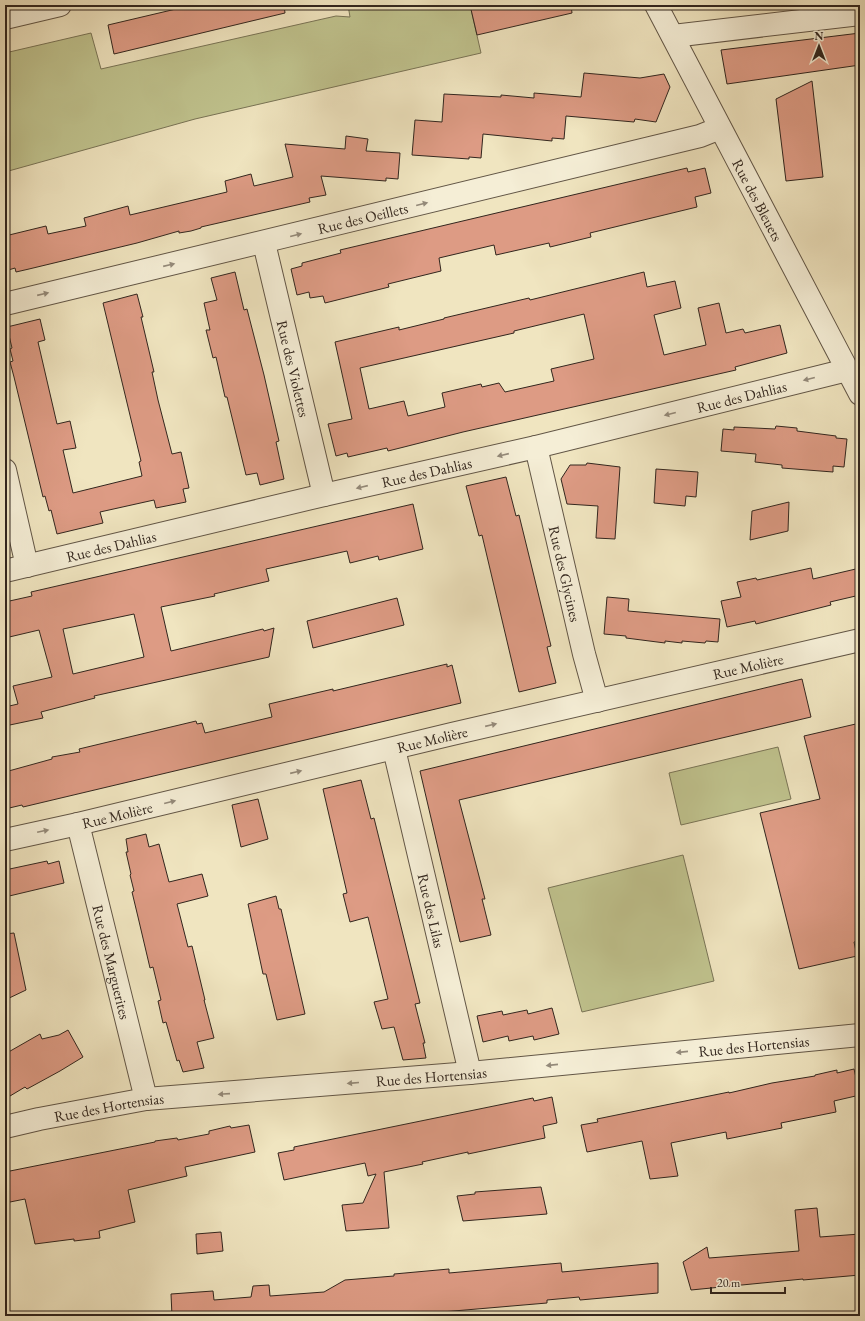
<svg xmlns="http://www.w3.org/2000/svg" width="865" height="1321" font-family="'EB Garamond',serif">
<rect width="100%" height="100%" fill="#f0e5c0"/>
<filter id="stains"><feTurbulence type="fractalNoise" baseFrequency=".005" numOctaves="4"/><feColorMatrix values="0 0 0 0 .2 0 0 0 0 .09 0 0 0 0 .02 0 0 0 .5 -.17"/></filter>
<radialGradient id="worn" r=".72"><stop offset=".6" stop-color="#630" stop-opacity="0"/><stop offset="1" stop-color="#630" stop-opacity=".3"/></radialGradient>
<path fill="#c0c38e" stroke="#797456" d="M348,5H470L481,53L195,119L5,172V53L91,33L101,69L336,16L350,17Z
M778,747L791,799L681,825L669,773Z
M683,855L714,981L582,1012L548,888Z"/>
<path fill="#dd9b84" stroke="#32261e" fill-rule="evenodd" d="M193,5H284L285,13L114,54L108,25Z
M470,5H571L572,13L477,35Z
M860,33V65L727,84L721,50Z
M584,73L640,78L664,74L670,87L656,122L635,119L634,122L566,116L564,139L552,138V141L483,134L481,158L469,157V159L412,155L415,120L442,122L444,94L501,97V95L534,98V93L581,97Z
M812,81L823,177L786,181L776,99Z
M346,136L368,139L366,151L400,153L398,179L386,178V181L321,176L326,195L309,198L310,202L201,227V228L191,231L179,233V231L137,243L29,269L16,272L15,268L5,271V236L46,226L48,234L86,226L84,218L128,206L130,215L227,192L225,181L251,174L254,186L293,177L285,144L345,149Z
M687,168L688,172L705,168L711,193L695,197L697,207L590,233L591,237L550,247L549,243L496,255L494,245L439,258L441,271L388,284L389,287L325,303L323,296L310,298L309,292L297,295L291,269L302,266V263L341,253L340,250Z
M235,272L244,310L247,309L264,375L279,441L276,442L284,479L260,485L257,473L246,475L227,397H225L216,357L213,358L206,330H210L204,303L217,300L211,278Z
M644,272L647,287L675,281L681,308L654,315L664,355L706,345L698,308L719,303L726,333L743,329L745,333L780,325L787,353L735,367L736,370L463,432L404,447L388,451L387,448L348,457L347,453L336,456L328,424L352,419L335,342L399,327V330L444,319V318L529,298L530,300ZM584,314L594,359L551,369L554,381L505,392L499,383L482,387L481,384L442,393L445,407L408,416L404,401L369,409L360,368L514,333V331Z
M137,294L143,317H141L154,372H152L158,400L172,454L181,452L189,488L183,489L186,502L156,508L154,500L100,512L103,523L57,534L51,510L49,511L45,496L43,497L14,377L10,362L13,361L10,349L12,348L7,327L40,319L45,340L38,342L57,424L70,421L76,448L63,450L73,493L142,476L139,462L141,461L103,303Z
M776,426L797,428V431L836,436V438L847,439L844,467L833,466V472L782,468V465L755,462L756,454L721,451L723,429L734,430V427L775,429Z
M587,463L620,467L615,539L596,538L598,506L567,504L561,479L570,465H586Z
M656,469L698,472L696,497L686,496L685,506L654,503Z
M506,477L516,516L519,515L532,568L551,646L547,647L556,683L519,692L482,535L479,536L466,486Z
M789,502L788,531L750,540L752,511Z
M413,504L423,549L379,560L378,556L350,563L347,551L266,569L269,581L214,594L215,596L161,607L171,651L263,629L264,631L274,628L269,657L94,696L95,698L41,712L43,718L5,726V707L18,704L13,686L52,677L39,630L5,638V602L32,596L31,592ZM134,614L144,657L73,674L63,629Z
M811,568L813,579L860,568V595L830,602L831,605L756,624L755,621L727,627L721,601L741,597L737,582L756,578L757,580Z
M607,597L629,599L628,611L720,619L718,642L706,641L705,643L682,641V643L665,641V643L626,638V636L604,634Z
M397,598L404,625L313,648L307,621Z
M447,664V667L452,665L461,703L44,802L23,807L22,805L5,809V772L52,759V757L80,752L79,749L196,721L197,724L202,723L205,733L272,717L269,704L333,689V691Z
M802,679L811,717L459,800L485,899H482L491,935L460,942L420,771Z
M860,723V941L854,942L857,956L799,969L760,813L820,799L804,736Z
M361,780L371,819L374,818L420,1003L415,1004L425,1043H423L426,1058L403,1060L394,1027L382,1029L374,1002L388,999L368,917L350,922L343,894L347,893L323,789Z
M258,799L268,839L241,847L232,805Z
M146,834L149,847L159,844L169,882L202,874L208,896L177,904L188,947L192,946L205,1000H204L214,1038L197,1042L204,1068L183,1072L179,1060L177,1061L166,1022L163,1023L158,1001L161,1000L153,967L150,968L138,917L132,892L134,891L130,875L131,874L126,852H128L126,839Z
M47,861L48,864L59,861L64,883L5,897V870Z
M276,896L279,909H281L305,1014L277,1020L266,974H263L248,904Z
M14,933L26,990L5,1000V934Z
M552,1008L559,1034L534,1040L533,1036L509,1041L508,1036L483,1042L477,1016L502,1011L503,1015L527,1010L528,1014Z
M68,1030L83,1057L60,1071L27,1089L25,1087L5,1099V1054L40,1034L42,1039L59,1035Z
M854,1069L860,1095L834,1101L836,1112L781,1123L782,1128L727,1139L726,1132L671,1143L678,1176L650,1179L642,1141L587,1152L581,1125L598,1122L597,1119L729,1092V1093L772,1083L815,1076V1075L837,1070V1073Z
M552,1097L557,1123L543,1126L545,1138L468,1154V1152L422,1162L423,1164L384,1172L389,1228L346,1231L342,1205L363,1203L376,1174L368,1176L365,1163L284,1180L278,1153L294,1150V1147L533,1098L534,1101Z
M249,1125L255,1152L185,1167L187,1176L128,1190L135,1222L99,1231L100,1238L74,1241V1239L35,1244L25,1199L5,1203V1172L155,1142V1141L177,1138L178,1140L209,1134V1131L230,1126L231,1128Z
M541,1187L547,1214L463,1221L457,1196L475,1194V1192Z
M817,1208L820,1237L860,1234V1275L803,1280V1279L691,1290L683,1262L707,1247L709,1258L799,1251L795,1210Z
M221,1232L223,1251L197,1254L196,1234Z
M561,1263L562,1272L658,1263V1293L580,1300L579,1297L547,1300V1303L395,1316H172L171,1294L213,1291L214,1300L251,1297L253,1286L269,1285L270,1296L324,1292L345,1280L394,1276V1274L449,1269V1273Z"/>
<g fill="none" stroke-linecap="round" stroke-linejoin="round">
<defs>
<g id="minor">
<path id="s1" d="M656,5L860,394"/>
<path d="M5,18L60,5"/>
<path d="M673,36L860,14"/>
<path id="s2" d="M264,243L324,495"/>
<path id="s3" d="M5,304L700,136L720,128"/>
<path id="s4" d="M536,447L584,654L597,701"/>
<path d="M5,470L27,566"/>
<path id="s5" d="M5,571L324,495L536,447L847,370"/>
<path id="s6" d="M394,749L470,1073"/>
<path id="s7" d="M78,824L146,1099"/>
<path id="s8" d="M5,840L78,824L452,734L860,640"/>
<path id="s9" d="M5,1127L39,1119L146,1099L470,1073L860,1035"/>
</g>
</defs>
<use href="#minor" stroke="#625646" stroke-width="24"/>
<use href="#minor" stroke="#f5eed6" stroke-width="22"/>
</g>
<defs><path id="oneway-solid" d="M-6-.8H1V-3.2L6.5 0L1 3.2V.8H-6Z"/></defs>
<g fill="#948a7a">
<use href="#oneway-solid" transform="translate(422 204) rotate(-14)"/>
<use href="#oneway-solid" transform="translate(296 235) rotate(-14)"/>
<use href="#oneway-solid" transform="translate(169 265) rotate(-13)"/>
<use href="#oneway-solid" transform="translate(43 294) rotate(-13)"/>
<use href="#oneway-solid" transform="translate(809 379) rotate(166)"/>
<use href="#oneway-solid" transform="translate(670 414) rotate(166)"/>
<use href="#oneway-solid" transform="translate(503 455) rotate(167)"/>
<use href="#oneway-solid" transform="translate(362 487) rotate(167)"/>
<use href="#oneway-solid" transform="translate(491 725) rotate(-13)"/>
<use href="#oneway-solid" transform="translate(296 772) rotate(-13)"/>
<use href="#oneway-solid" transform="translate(170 802) rotate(-14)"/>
<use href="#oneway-solid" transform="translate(43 831) rotate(-12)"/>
<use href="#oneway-solid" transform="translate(682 1052) rotate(174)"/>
<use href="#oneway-solid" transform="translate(552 1065) rotate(174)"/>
<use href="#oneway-solid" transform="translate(353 1083) rotate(175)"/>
<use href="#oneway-solid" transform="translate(224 1094) rotate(176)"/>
</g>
<g text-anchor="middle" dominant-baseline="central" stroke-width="3.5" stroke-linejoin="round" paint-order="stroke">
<g font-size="15" fill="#32261e" stroke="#f5eed6">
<text stroke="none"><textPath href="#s1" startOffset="220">Rue des Bleuets</textPath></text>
<text stroke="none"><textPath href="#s3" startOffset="368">Rue des Oeillets</textPath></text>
<text stroke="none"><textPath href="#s2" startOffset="129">Rue des Violettes</textPath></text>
<text stroke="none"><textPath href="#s5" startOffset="757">Rue des Dahlias</textPath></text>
<text stroke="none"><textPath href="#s5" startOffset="433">Rue des Dahlias</textPath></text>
<text stroke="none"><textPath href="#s5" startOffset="109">Rue des Dahlias</textPath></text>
<text stroke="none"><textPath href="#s4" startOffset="130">Rue des Glycines</textPath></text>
<text stroke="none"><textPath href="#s8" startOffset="763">Rue Molière</textPath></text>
<text stroke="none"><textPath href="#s8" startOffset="439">Rue Molière</textPath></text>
<text stroke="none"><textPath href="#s8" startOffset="115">Rue Molière</textPath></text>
<text stroke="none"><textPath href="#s6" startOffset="166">Rue des Lilas</textPath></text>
<text stroke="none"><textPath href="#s7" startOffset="142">Rue des Marguerites</textPath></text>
<text stroke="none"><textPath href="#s9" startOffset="754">Rue des Hortensias</textPath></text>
<text stroke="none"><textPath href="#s9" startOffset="430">Rue des Hortensias</textPath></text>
<text stroke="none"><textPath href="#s9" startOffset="106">Rue des Hortensias</textPath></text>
</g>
</g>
<rect width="865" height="1321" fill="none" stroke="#f0e5c0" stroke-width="20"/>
<rect x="6" y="6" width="853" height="1309" fill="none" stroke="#32261e" stroke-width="2"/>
<rect x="10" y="10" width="845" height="1301" fill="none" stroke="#32261e"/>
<g transform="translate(819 46)" stroke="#f5eed6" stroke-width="3" paint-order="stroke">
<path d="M0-3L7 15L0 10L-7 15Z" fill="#32261e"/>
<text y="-6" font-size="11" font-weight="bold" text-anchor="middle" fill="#32261e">N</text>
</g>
<path d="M711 1287v6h74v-6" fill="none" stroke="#32261e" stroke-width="2"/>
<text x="717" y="1287" font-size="12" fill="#32261e" stroke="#f5eed6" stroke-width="3" paint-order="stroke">20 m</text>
<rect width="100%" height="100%" filter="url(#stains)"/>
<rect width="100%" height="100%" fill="url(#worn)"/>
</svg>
